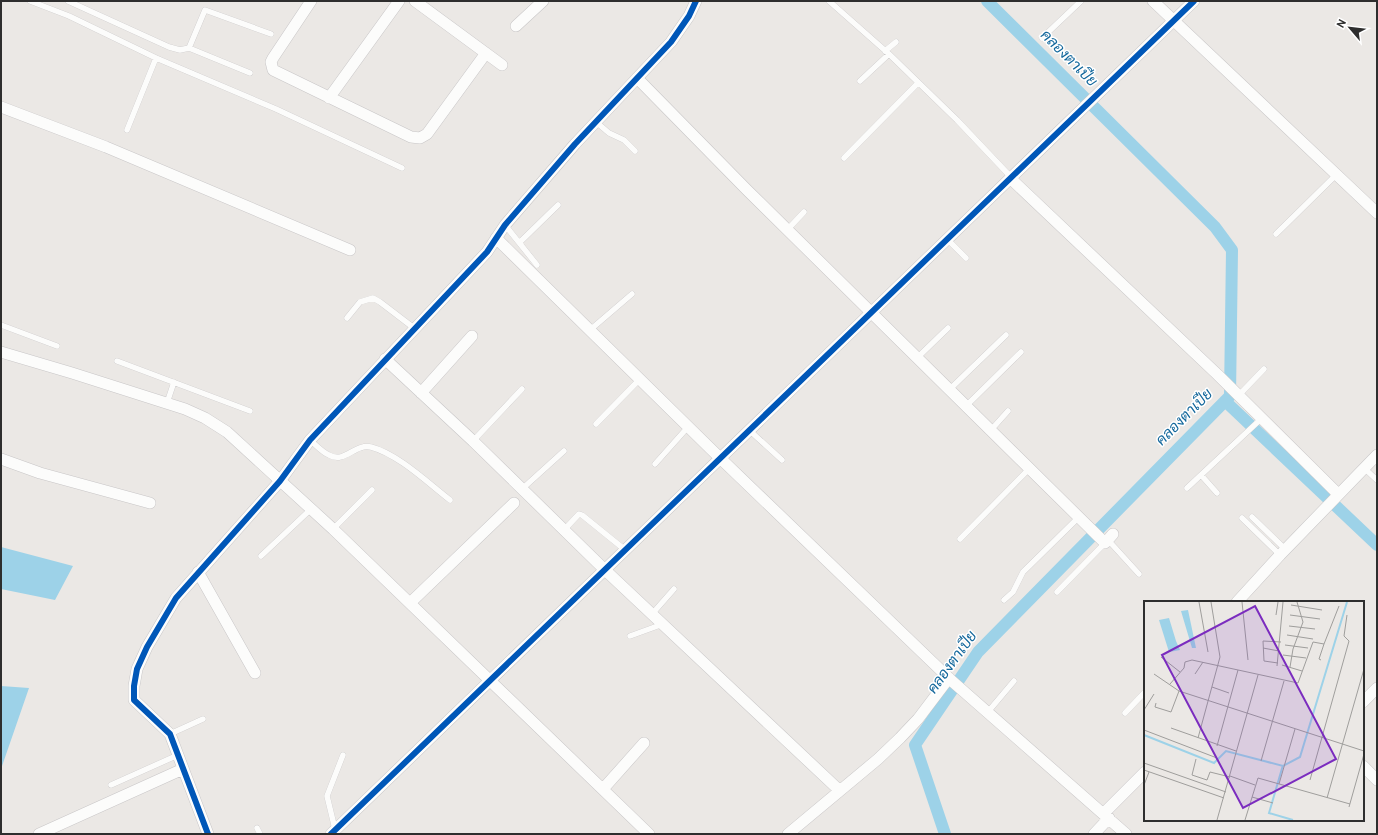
<svg xmlns="http://www.w3.org/2000/svg" width="1378" height="835" font-family="Overpass,Sarabun,sans-serif">
<rect width="100%" height="100%" fill="#ebe8e5"/>
<path fill="#9dd2e8" d="M1,547L73,566L55,600L1,589Z
M1,686L29,688L1,769Z"/>
<g fill="none" stroke-linecap="round" stroke-linejoin="round">
<path stroke="#9dd2e8" stroke-width="12" d="M1225,401L1377,545
M945,834L915,745L978,652L1230,396L1232,250L1215,227L987,1"/>
<defs>
<path id="service" d="M30,1L69,16L156,58L276,109L402,168
M68,1L169,47L180,50L189,48L205,10L271,34
M829,1L889,54L957,120L1011,177
M1042,38L1081,1
M189,48L250,73
M885,51L896,42
M860,81L889,54
M595,121L609,133L624,140L635,151
M127,130L156,58
M844,158L918,83
M505,225L537,265
M788,229L804,212
M1276,234L1336,175
M947,239L966,258
M520,242L558,205
M347,318L360,302L373,298L380,302L414,328
M1,325L57,346
M590,330L632,294
M918,357L948,328
M117,361L250,411
M950,389L1006,335
M1239,395L1264,369
M167,403L174,382
M967,405L1021,352
M596,424L640,379
M749,430L782,460
M991,430L1008,411
M310,440C316,445 322,452 329,455C345,464 355,443 371,447C398,454 428,483 450,500
M473,441L522,389
M655,464L688,427
M1364,468L1377,480
M1201,475L1217,493
M1187,488L1262,418
M522,489L564,451
M1252,517L1285,549
M1242,518L1280,555
M333,529L372,490
M564,530L579,514L582,515L624,549
M960,539L1030,468
M1108,540L1139,574
M261,556L310,510
M1057,592L1105,543
M1004,600L1013,592L1023,572L1079,517
M652,614L674,589
M630,636L663,624
M987,713L1014,681
M1125,713L1145,692
M170,734L203,719
M111,785L178,755
M257,828L260,834
M335,829L327,796L343,755"/>
<path id="minor" d="M311,1L273,58L271,62L273,70L411,137L420,138L427,134L486,53
M415,1L502,65
M1153,1L1377,213
M516,26L543,1
M637,78L747,190L1105,543L1113,534
M329,98L399,1
M1,107L106,147L350,250
M1010,178L1218,375L1338,494
M496,238L719,457L953,682L1126,834
M1,352L72,373L185,409L205,418L227,432L333,529L649,834
M385,359L473,441L605,570L839,790
M421,393L472,336
M1,459L40,473L150,503
M198,572L255,673
M1237,602L1280,555L1377,455
M410,603L514,503
M1363,702L1377,688
M1363,766L1377,780
M603,789L644,743
M1104,813L1145,772
M39,834L183,769
M208,834L170,734L134,700V686L137,669L147,647L176,598L280,481L310,440L487,252L505,225L575,144L671,42L689,16L696,1
M331,834L1194,1
M788,834L878,759L900,738L918,719L949,678
M1094,834L1109,818"/>
</defs>
<use href="#service" stroke="#c8c6c7" stroke-width="6"/>
<use href="#minor" stroke="#c8c6c7" stroke-width="12"/>
<use href="#service" stroke="#fcfcfb" stroke-width="5.5"/>
<use href="#minor" stroke="#fcfcfb" stroke-width="11"/>
<defs>
<path id="cycleway" d="M208,834L170,734L134,700V686L137,669L147,647L176,598L280,481L310,440L487,252L505,225L575,144L671,42L689,16L696,1
M331,834L1194,1"/>
</defs>
<use href="#cycleway" stroke="#fff" stroke-width="8"/>
<use href="#cycleway" stroke="#0057b8" stroke-width="6"/>
</g>
<g text-anchor="middle" dominant-baseline="central" stroke-width="3" stroke-linejoin="round" paint-order="stroke">
<g font-size="15" font-style="italic" fill="#14689c" stroke="#fff">
<text transform="translate(1068 59) rotate(45)">คลองตาเปีย</text>
<text transform="translate(1185 418) rotate(-45)">คลองตาเปีย</text>
<text transform="translate(953 663) rotate(-54)">คลองตาเปีย</text>
</g>
</g>
<g transform="translate(1144 601)">
<rect width="220" height="220" fill="#ebe8e5"/>
<path d="M44,9L52,47H48L37,10ZM25,17L32,40L36,49L25,51L15,19Z" fill="#9dd2e8"/>
<path fill="none" stroke="#9dd2e8" stroke-width="2" d="M0,134L70,162L82,150L139,165L156,156L203,1M139,164L125,212L149,219"/>
<path fill="none" stroke="#9f9e9c" stroke-width="1" d="M55,1L64,51M98,1L104,59M147,4L178,9M132,14L134,1M146,14L176,18M145,25L171,28M143,34L169,38M141,44L164,47M119,47L135,50M139,54L162,57M17,56L36,71M177,59L175,58L180,43M134,62L120,60L119,40L137,41M138,64L158,70M133,65L139,1M146,66L149,48L159,21L153,1M10,73L35,90L220,150M51,73L59,61M26,83L40,67L41,61L48,59L154,82L169,41L180,43L195,5M68,86L85,92M12,102L11,106L27,111L35,90M0,109L10,93M27,127L92,150M0,129L73,157M54,137L76,56L67,1M73,145L94,69M52,158L48,174L63,179L66,171L86,176M117,160L140,80M0,162L82,191M0,169L80,197M86,175L111,184M166,179L205,40L200,35L203,14M135,183L151,128M0,184L5,171M108,196L129,202M183,197L220,68M205,206L220,153M73,219L114,74M101,219L114,177L206,203"/>
<path fill="#7b2cbf" fill-opacity="0.15" stroke="#7b2cbf" stroke-width="2" d="M111,5L192,158L99,207L18,54Z"/>
<rect width="220" height="220" fill="none" stroke="#2e2e2e" stroke-width="2"/>
</g>
<rect width="1378" height="835" fill="none" stroke="#2e2e2e" stroke-width="4"/>
<g transform="translate(1350 28) rotate(298)" stroke="#ffffff" stroke-width="3" paint-order="stroke">
<path d="M0-3L7 15L0 10L-7 15Z" fill="#2e2e2e"/>
<text y="-6" font-size="11" font-weight="bold" text-anchor="middle" fill="#2e2e2e">N</text>
</g>
</svg>
